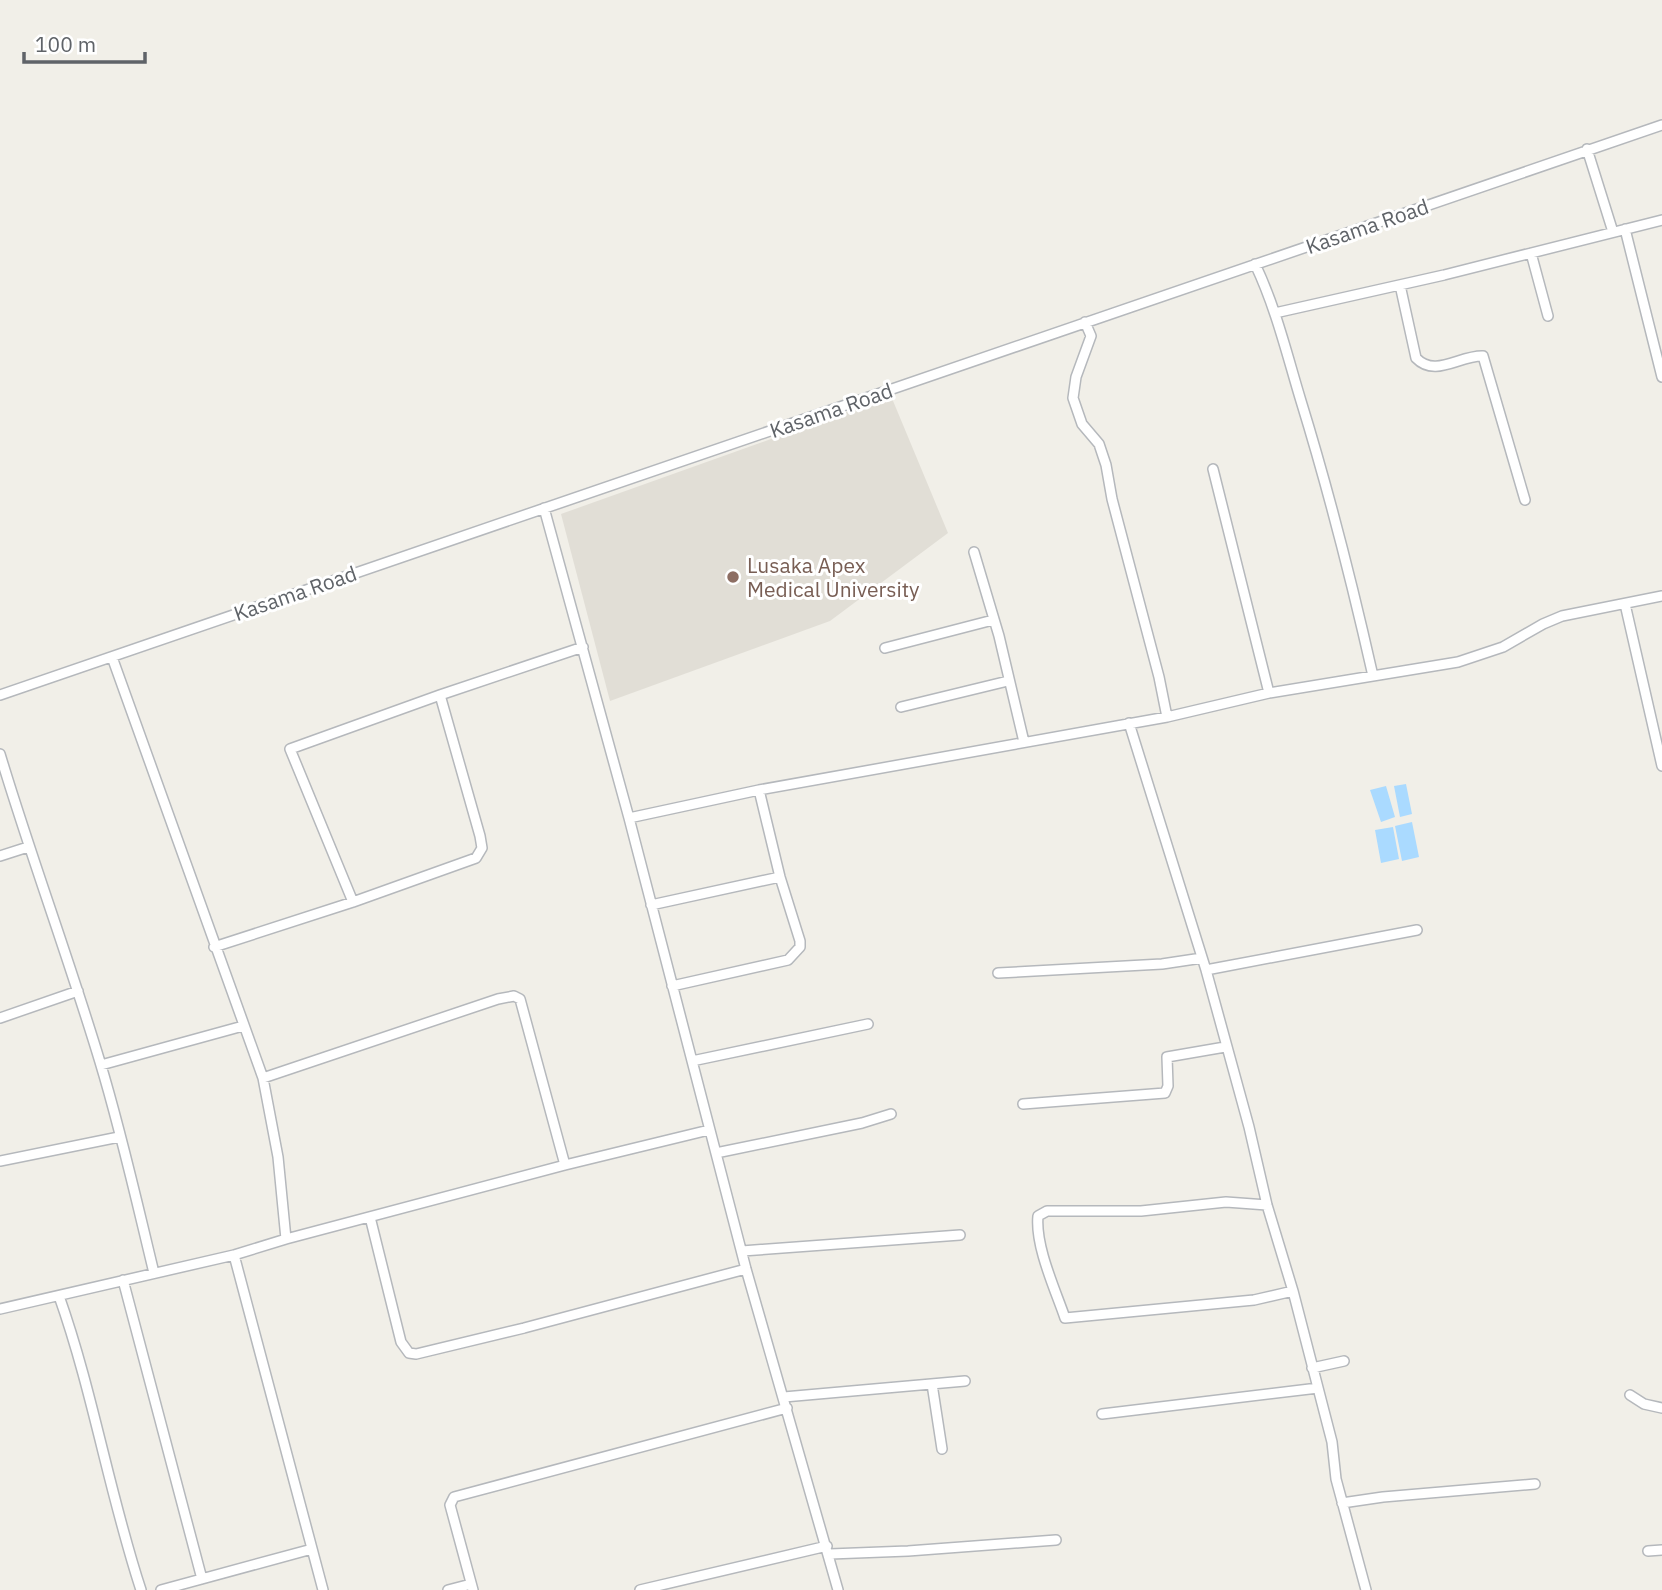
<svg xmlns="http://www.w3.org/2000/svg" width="1662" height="1590" font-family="'IBM Plex Sans',sans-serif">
<rect width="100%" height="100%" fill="#f1efe8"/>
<path fill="#e1ded6" d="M891,396L948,533L830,621L610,701L561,514Z"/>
<path fill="#aadaff" d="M1406,784L1412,814L1400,817L1394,786Z
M1386,786L1395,817L1381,822L1370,790Z
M1412,822L1419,857L1402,861L1395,826Z
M1393,827L1399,859L1381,863L1375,830Z"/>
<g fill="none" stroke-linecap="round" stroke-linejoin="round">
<defs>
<path id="minor" d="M1587,149L1613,232
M1625,229L1662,377
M1531,253L1548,316
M1255,264C1276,308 1287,355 1301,401C1329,492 1352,583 1373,676
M1400,285L1416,358C1435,378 1460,355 1483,356L1525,500
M1275,313L1444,275L1662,220
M1085,322L1091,336L1076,377L1073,398L1082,424L1099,444L1106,465L1112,499L1159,677L1167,717
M1213,469L1269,693
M544,508L629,818L746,1269L838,1590
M974,552L999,636L1024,742
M1625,604L1662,766
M885,648L993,620
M112,657L263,1078L278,1157L286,1239
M0,695L1662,125
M901,707L1008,681
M1129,723L1206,970L1249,1127L1267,1205L1293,1291L1332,1442L1336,1479L1366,1590
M0,754C31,857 69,959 100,1062C121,1131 137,1203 154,1273
M629,818L759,790L1167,717L1269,693L1458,662L1503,647L1543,624L1562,616L1662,596
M0,856L28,847
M353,902L290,749L440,695L583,647
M651,905L780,877
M214,947L353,902L476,858L482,848L480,836L440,695
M1206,970L1417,930
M998,973L1162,964L1202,958
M672,986L788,960L800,947V941L780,877L759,790
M0,1018L78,991
M692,1061L868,1024
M101,1065L243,1026
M263,1078L498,999L514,996L520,999L565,1165
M1023,1104L1165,1093L1168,1086L1167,1057L1225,1047
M716,1153L862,1123L891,1114
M0,1161L119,1137
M1267,1205L1226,1202L1141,1211H1047L1038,1216C1035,1246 1055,1289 1065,1318L1254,1300L1293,1291
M370,1217L401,1342L409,1353L416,1354L524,1328L746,1269
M742,1251L960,1235
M234,1255L323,1590
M123,1280L202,1579
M59,1296C93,1392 109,1493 141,1590
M0,1309L234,1255L286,1239L565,1165L709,1130
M1312,1368L1344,1361
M932,1384L942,1449
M1630,1395L1644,1404L1662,1408
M784,1397L965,1381
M1102,1414L1318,1388
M1342,1503L1383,1497L1535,1484
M1648,1551L1662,1550
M830,1554L908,1551L1056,1540
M161,1590L312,1549
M448,1590L471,1584
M473,1590L450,1505L454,1497L787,1408
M640,1590L827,1546"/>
</defs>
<use href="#minor" stroke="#b5b8bc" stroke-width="12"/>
<use href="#minor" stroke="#fff" stroke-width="9"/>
</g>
<circle fill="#8d6e63" stroke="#fff" stroke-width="2.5" cx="733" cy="577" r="7"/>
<g text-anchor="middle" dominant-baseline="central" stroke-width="6" stroke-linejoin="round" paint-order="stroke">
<g font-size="21" fill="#5f6368" stroke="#fff">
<text transform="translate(1367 226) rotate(-19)">Kasama Road</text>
<text transform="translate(831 410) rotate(-19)">Kasama Road</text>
<text transform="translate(295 593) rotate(-19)">Kasama Road</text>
</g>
<g font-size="21" fill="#785e54" stroke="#fff" text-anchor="start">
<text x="747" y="565">Lusaka Apex<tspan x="747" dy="24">Medical University</tspan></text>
</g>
</g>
<path d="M24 52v10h121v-10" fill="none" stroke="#5f6368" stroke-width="3.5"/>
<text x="35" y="52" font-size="21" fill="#5f6368" stroke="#ffffff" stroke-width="5" paint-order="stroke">100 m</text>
</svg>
